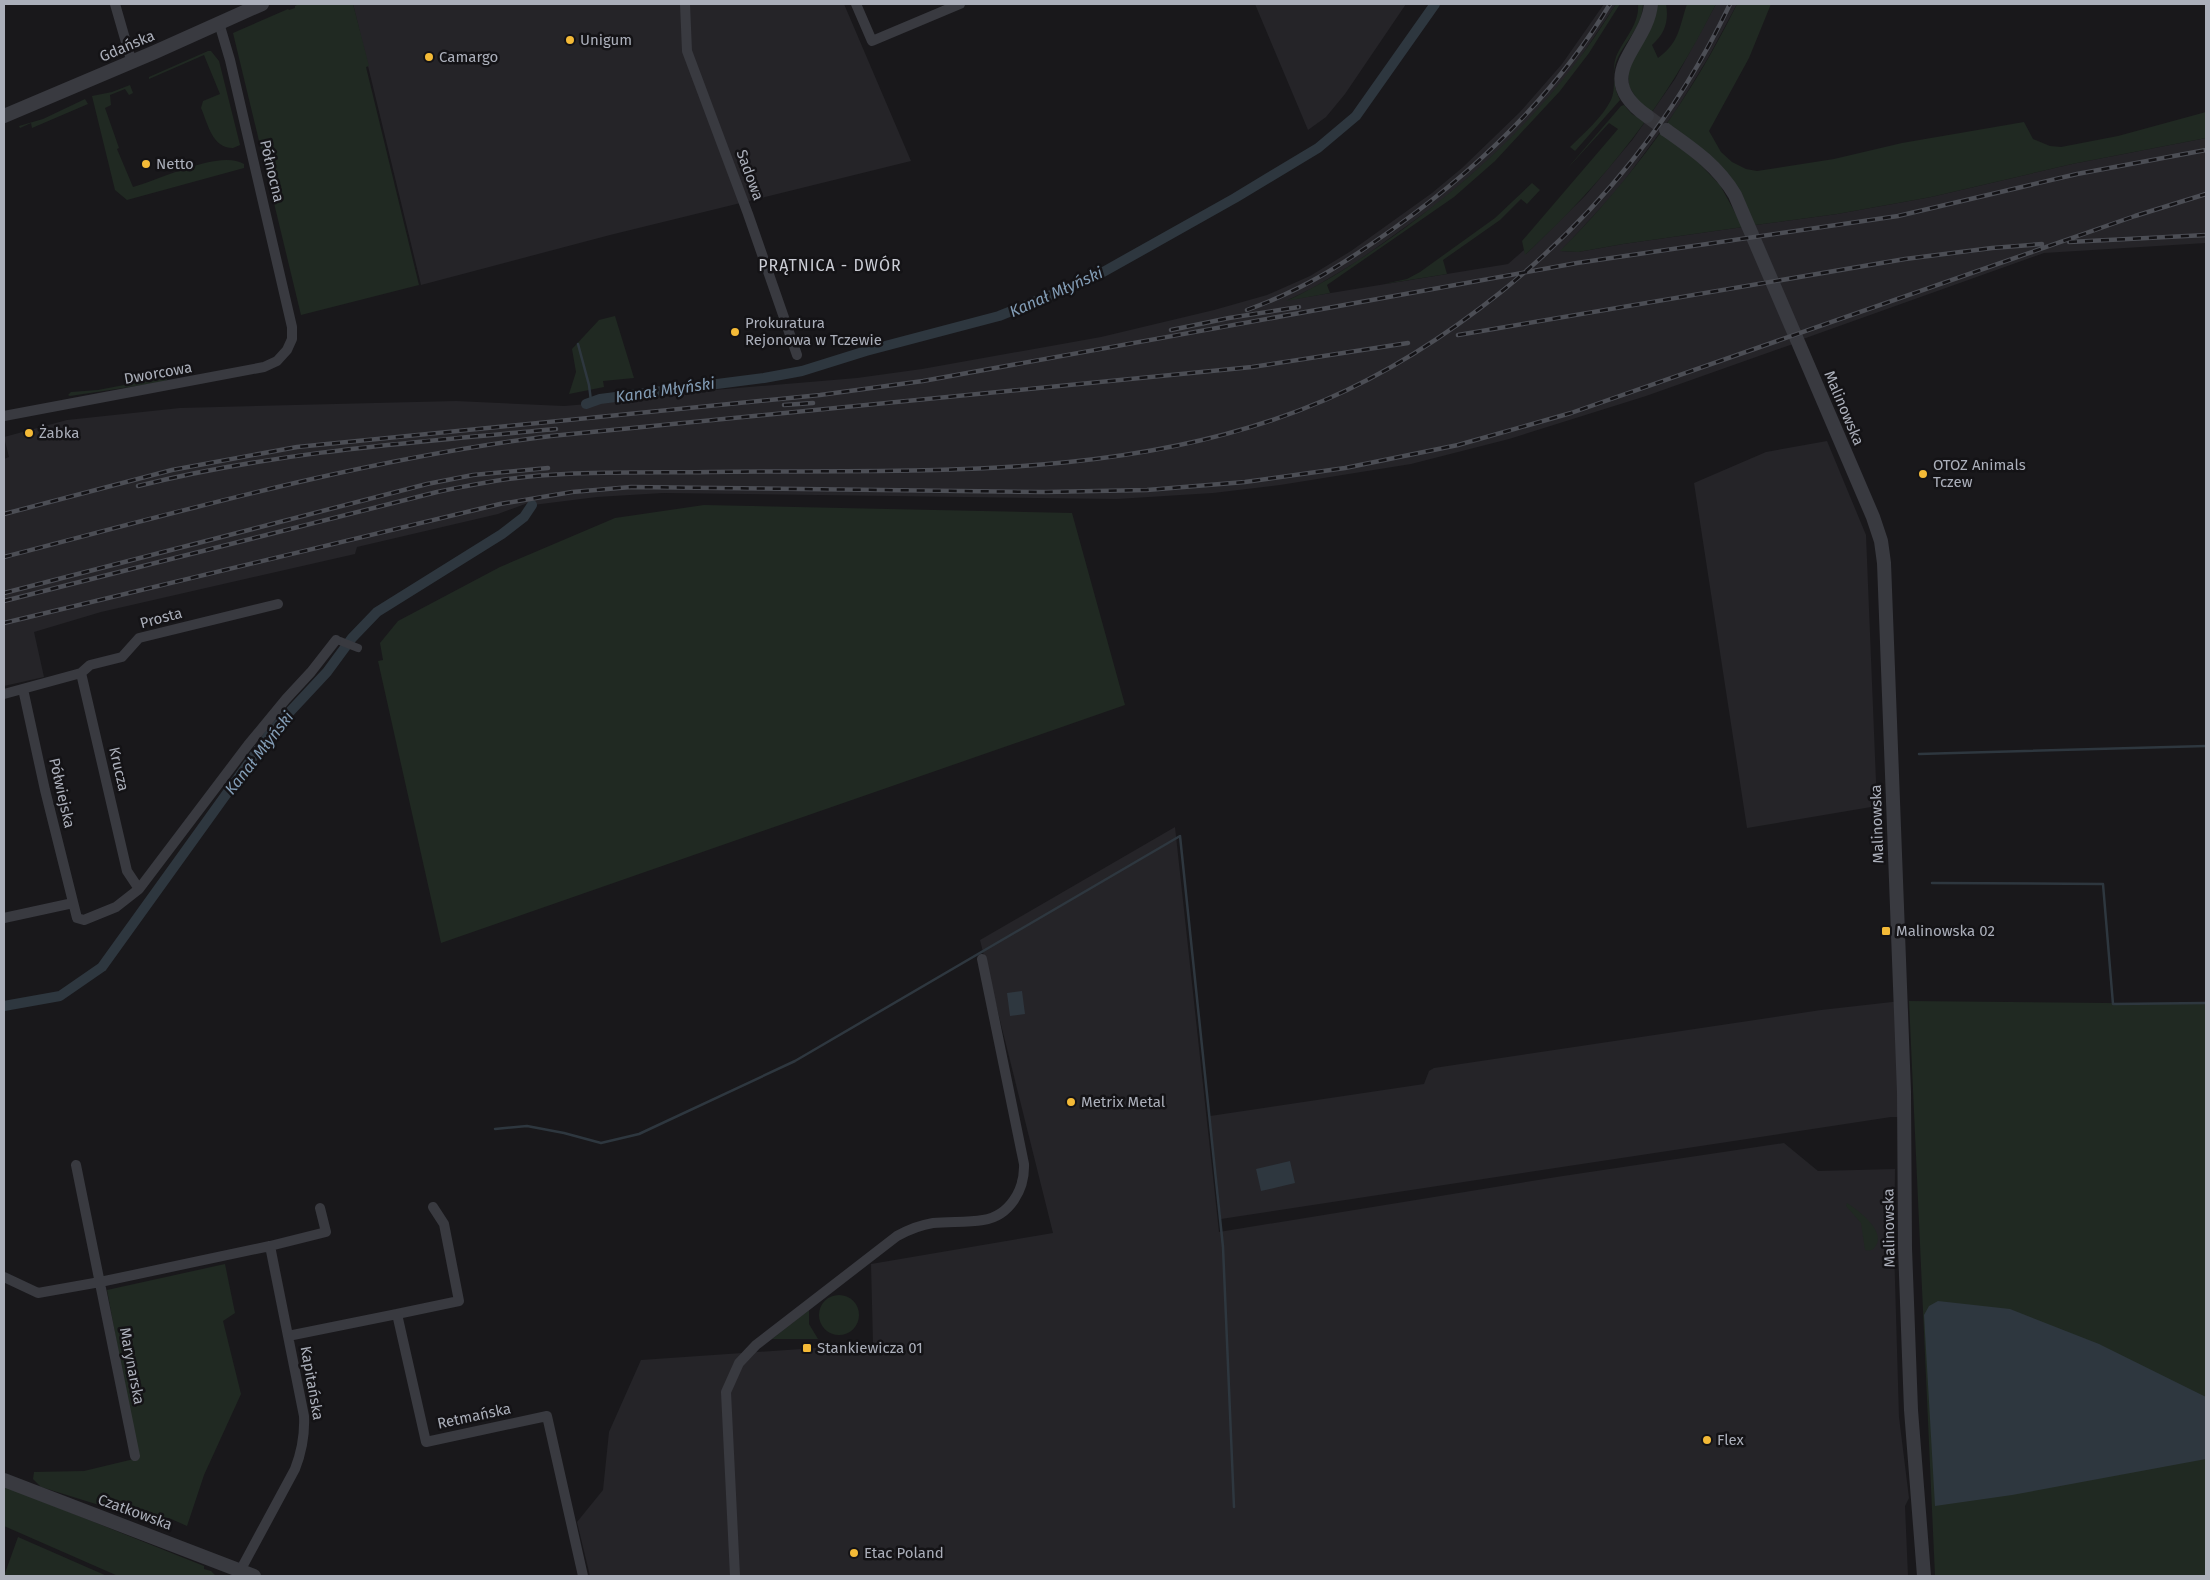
<svg xmlns="http://www.w3.org/2000/svg" width="2210" height="1580" font-family="'Fira Sans',sans-serif">
<rect width="100%" height="100%" fill="#19181b"/>
<path fill="#252428" d="M353,4H844L911,161L610,235L421,285Z
M1255,4H1406L1345,94L1326,117L1308,130Z
M1604,4H1616L1572,70L1528,122L1484,164L1440,202L1358,261L1313,288L1288,300L1508,264L1524,250L1526,254L1585,196L1633,139L1675,79L1716,4H1737L1708,58L1675,112L1618,189L1561,251L1578,252L1623,244L1743,227L1793,344L1646,396L1509,439L1411,464L1280,485L1213,493L1117,499L663,493L597,497L533,505L528,503L498,514L357,547L355,554L101,612L34,632L44,677L4,686V459L9,457L4,437L67,420L180,408L456,401L564,406L611,402L654,395L857,378L922,369L1101,337L1214,310L1267,295L1310,276L1351,251L1432,193L1462,168L1520,112L1562,64Z
M2206,138V243L2044,253L1803,339L1755,225L1837,214L1931,197L2072,164Z
M1827,441L1866,535L1877,806L1747,828L1694,483L1766,452Z
M1175,827L1219,1232L1563,1176L1784,1143L1818,1171L1895,1169L1894,1247L1899,1417L1909,1498L1905,1506L1908,1576H590L577,1522L603,1490L609,1432L641,1360L873,1344L871,1264L1053,1233L980,940Z
M1901,1001L1904,1117H1891L1221,1219L1210,1116L1424,1084L1429,1071L1434,1068L1821,1010Z"/>
<path fill="#202922" d="M299,4H353L369,66L366,67L419,285L301,315L233,33L288,9L289,10L295,8V6Z
M1616,4H1620L1589,53L1560,91L1495,161L1454,197L1327,285L1330,293L1286,301C1328,282 1364,257 1402,230C1489,166 1559,97 1616,4Z
M1638,4H1643C1642,42 1598,53 1620,100L1575,151L1570,147C1584,133 1602,118 1611,100C1617,87 1611,71 1616,57C1623,40 1640,24 1638,4Z
M1657,4H1666C1669,21 1665,34 1652,45L1658,58C1680,42 1679,27 1687,4H1716C1665,105 1608,178 1525,255L1522,241L1618,129L1609,123L1566,170L1621,106L1624,105L1632,114L1644,121L1639,103L1629,86L1628,73Z
M1737,4H1771L1749,58L1709,131L1721,152L1732,162L1746,169L1757,171L1834,159L1902,143L2024,122L2033,139L2050,146L2061,147L2118,136L2206,112V138L2072,164L1931,197L1837,214L1755,225L1742,199L1694,158L1720,185L1743,227L1623,244L1578,252L1560,251C1633,178 1692,96 1737,4Z
M208,51H211L219,61L240,145L233,148C212,148 208,124 201,108L203,101L220,94L204,55L149,79V77Z
M130,85L133,93L129,95L125,89L110,95L111,105L105,108L119,148L117,149L133,187C159,180 220,149 244,164V168L127,200L115,190L92,96L112,92Z
M85,99L88,104L32,128L31,123L20,128L19,126L43,119Z
M1532,183L1540,190L1527,204L1521,199L1500,220L1443,260L1447,274L1384,284L1407,279L1420,272L1495,218Z
M615,316L634,378L603,381L604,387L569,394L576,372L572,349L599,320Z
M166,377L167,380L163,382L70,396L68,395L71,392L98,390Z
M704,505L1072,513L1125,705L441,943L378,661L383,660L380,643L398,621L500,567L615,518Z
M1909,1001L2206,1004V1576H1935Z
M1847,1203C1859,1211 1887,1231 1875,1247C1872,1251 1869,1251 1865,1250L1861,1223L1846,1206Z
M225,1264L235,1313L223,1321L241,1394L204,1475L187,1526L169,1518L128,1514L41,1487L33,1479L34,1472L84,1471L138,1458L107,1290Z
M819 1315a20 20 0 1 1 40 0a20 20 0 1 1-40 0Z
M809,1310V1324L818,1339H772Z
M4,1486L204,1566V1569L211,1571L216,1576H118L4,1526Z
M18,1537L107,1576H4Z"/>
<path fill="#2e373f" d="M1022,991L1025,1014L1010,1016L1007,993Z
M1290,1161L1295,1183L1261,1191L1256,1169Z
M1938,1301L2010,1309L2099,1344L2206,1397V1459L2012,1495L1935,1506L1924,1315L1929,1306Z"/>
<g fill="none" stroke-linecap="round" stroke-linejoin="round">
<path stroke="#2e373f" stroke-width="2.5" d="M578,344L589,385L591,401
M1919,754L2206,746
M1932,883L2103,884L2113,1004L2206,1003
M495,1129L527,1126L564,1133L601,1143L639,1134L795,1061L1180,836L1223,1247L1234,1507"/>
<path stroke="#2e373f" stroke-width="10" d="M586,404L600,399L764,378L802,371L866,351L999,316L1089,280L1235,198L1318,148L1356,116L1435,4
M4,1006L60,996L102,967L271,732L327,672L352,638L377,612L502,534L524,517L532,505"/>
<path stroke="#36363b" stroke-width="14" stroke-dasharray="14 7" stroke-linecap="butt" d="M1647,116L1666,130"/>
<path stroke="#393a40" stroke-width="8" d="M340,641L358,648"/>
<path stroke="#393a40" stroke-width="10" d="M115,4L132,63
M685,4L687,51L748,214L797,355
M856,4L872,41L960,4
M4,416L264,367L277,361L287,350L292,339V327L230,60L219,23
M81,673L127,871L139,889L248,745L286,699L311,672L336,640
M23,689L45,790L77,918L84,920L116,907L139,889
M4,694L81,673L90,665L122,657L139,638L278,604
M4,918L73,903
M76,1165L135,1456
M4,1277L38,1293L100,1282L270,1246L326,1232L320,1208
M397,1314L459,1301L444,1224L433,1207
M288,1336L397,1314L426,1442L547,1416L583,1576
M240,1571L295,1469C302,1451 305,1436 304,1416L270,1246
M735,1576L726,1392L739,1363L756,1345L897,1236C908,1230 920,1225 933,1223C949,1221 966,1223 983,1220C1010,1216 1025,1189 1024,1164L982,959"/>
<path stroke="#393a40" stroke-width="14" d="M4,116L155,52L262,4
M1647,116C1589,75 1647,48 1651,4
M1666,130C1693,149 1718,166 1735,195L1873,517L1881,541L1884,563L1904,1092L1905,1248L1911,1410L1924,1576
M4,1480L254,1576"/>
<defs>
<path id="rail" d="M2069,242L2206,235
M1247,310C1305,289 1343,264 1393,229C1479,168 1555,95 1610,4
M1171,330L1229,318L1299,307
M1458,335L1905,259L1992,248L2042,244
M784,405L813,403
M138,486C274,452 416,442 556,429
M4,514L172,470L297,447L820,395L923,381L1577,263L1898,216L2077,174L2206,150
M4,557C185,510 365,459 551,436L1252,367L1408,343
M4,593L427,484L473,475L548,468
M4,601L437,492C466,486 495,480 525,477C586,471 649,473 710,472C916,469 1132,483 1325,400C1388,373 1447,335 1501,292C1598,214 1677,116 1730,4
M4,623L500,504L572,492L631,487L1045,492L1147,490L1245,482L1345,468L1458,445L1571,413L2135,216L2206,194"/>
</defs>
<use href="#rail" stroke="#4c4e55" stroke-width="4.5"/>
<use href="#rail" stroke="#141316" stroke-width="2.5" stroke-dasharray="8" stroke-linecap="butt"/>
</g>
<g fill="#f4ba37" stroke="#141316" stroke-width="2">
<circle cx="570" cy="40" r="5"/>
<circle cx="429" cy="57" r="5"/>
<circle cx="146" cy="164" r="5"/>
<circle cx="735" cy="332" r="5"/>
<circle cx="29" cy="433" r="5"/>
<circle cx="1923" cy="474" r="5"/>
<rect x="1881" y="926" width="10" height="10" rx="2.5"/>
<circle cx="1071" cy="1102" r="5"/>
<rect x="802" y="1343" width="10" height="10" rx="2.5"/>
<circle cx="1707" cy="1440" r="5"/>
<circle cx="854" cy="1553" r="5"/>
</g>
<g text-anchor="middle" dominant-baseline="central" stroke-width="5" stroke-linejoin="round" paint-order="stroke">
<g font-size="15" fill="#abafba" stroke="#141316" text-anchor="start">
<text x="580" y="40">Unigum</text>
<text x="439" y="57">Camargo</text>
<text x="156" y="164">Netto</text>
<text x="745" y="323">Prokuratura<tspan x="745" dy="17">Rejonowa w Tczewie</tspan></text>
<text x="39" y="433">Żabka</text>
<text x="1933" y="465">OTOZ Animals<tspan x="1933" dy="17">Tczew</tspan></text>
<text x="1896" y="931">Malinowska 02</text>
<text x="1081" y="1102">Metrix Metal</text>
<text x="817" y="1348">Stankiewicza 01</text>
<text x="1717" y="1440">Flex</text>
<text x="864" y="1553">Etac Poland</text>
</g>
<g font-size="15" fill="#abafba" stroke="#141316">
<text transform="translate(127 46) rotate(-23)">Gdańska</text>
<text transform="translate(272 171) rotate(77)">Północna</text>
<text transform="translate(750 175) rotate(70)">Sadowa</text>
<text transform="translate(158 373) rotate(-10)">Dworcowa</text>
<text transform="translate(1844 408) rotate(67)">Malinowska</text>
<text transform="translate(161 618) rotate(-15)">Prosta</text>
<text transform="translate(119 769) rotate(77)">Krucza</text>
<text transform="translate(62 793) rotate(77)">Półwiejska</text>
<text transform="translate(1877 824) rotate(-92)">Malinowska</text>
<text transform="translate(1889 1228) rotate(-91)">Malinowska</text>
<text transform="translate(132 1366) rotate(79)">Marynarska</text>
<text transform="translate(312 1383) rotate(80)">Kapitańska</text>
<text transform="translate(474 1416) rotate(-12)">Retmańska</text>
<text transform="translate(135 1512) rotate(20)">Czatkowska</text>
</g>
<g font-size="16" letter-spacing="1" fill="#ccced6" stroke="#141316">
<text x="830" y="265">PRĄTNICA - DWÓR</text>
</g>
<g font-size="16" font-style="italic" fill="#829cb5" stroke="#141316">
<text transform="translate(1056 292) rotate(-24)">Kanał Młyński</text>
<text transform="translate(665 390) rotate(-8)">Kanał Młyński</text>
<text transform="translate(259 753) rotate(-52)">Kanał Młyński</text>
</g>
</g>
<rect width="2210" height="1580" fill="none" stroke="#abafba" stroke-width="10"/>
</svg>
